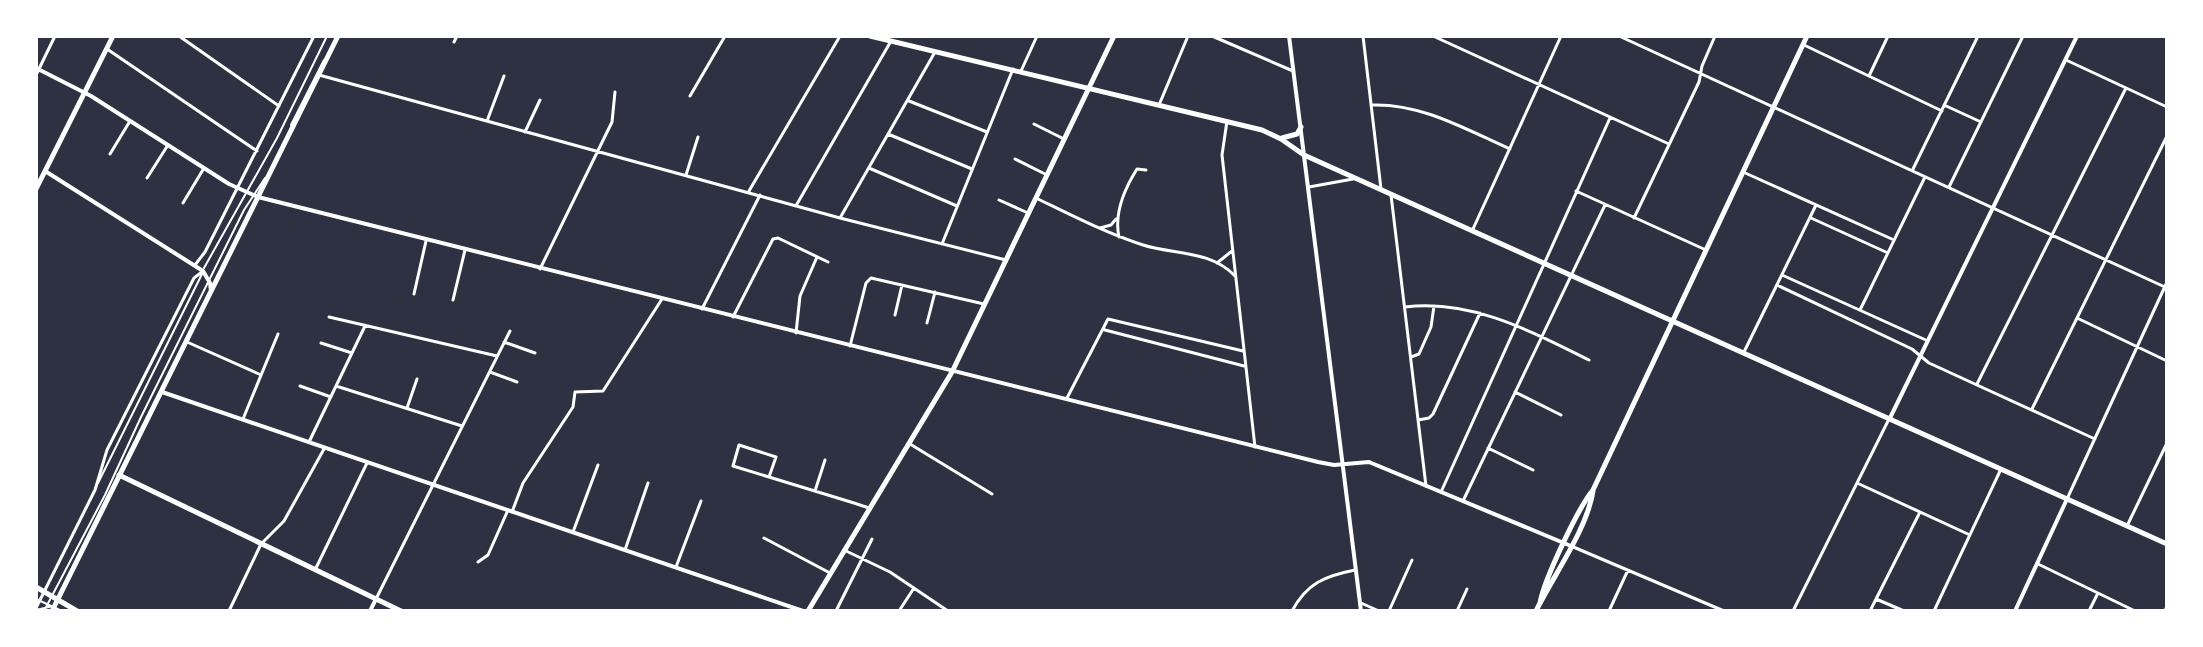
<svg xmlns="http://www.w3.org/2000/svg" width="2203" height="647" font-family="Signika,sans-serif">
<rect width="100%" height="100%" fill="#2d3142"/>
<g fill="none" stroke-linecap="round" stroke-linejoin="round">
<path stroke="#fff" stroke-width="2" d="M291,125L324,60
M204,268L277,138L327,36
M98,483L202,274
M36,599L62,611
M36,610L53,606
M44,611L105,495L141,417L244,210L265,178"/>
<path stroke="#fff" stroke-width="3" d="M179,36L279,106
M1212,36L1293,71
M1363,36L1381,189
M1433,36L1669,144
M1619,36L2167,288
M454,42L457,36
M1804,45L1942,111
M107,49L257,151
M2066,60L2167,107
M1021,71L1037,36
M36,75L55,36
M319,75L840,218L1006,260
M1869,76L1888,36
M690,96L725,36
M909,101L987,132
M1159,105L1188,36
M1371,105C1421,103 1465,129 1510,149
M1944,105L1981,122
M487,121L504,76
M1227,121L1222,155L1255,447
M1034,124L1064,139
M525,132L540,100
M888,134L972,169
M110,154L130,121
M1015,159L1047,175
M869,168L957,206
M1913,169L1978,36
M1743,172L1894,240
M686,175L698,137
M147,178L168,145
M1309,187L1353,179
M1949,187L2023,36
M749,191L840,36
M1576,191L1706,250
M1391,195L1426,486
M1036,198C1071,215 1106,233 1143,245C1175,255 1210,250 1235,276
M999,200L1028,213
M183,203L204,168
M797,204L891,41
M840,218L935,52
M1634,218L1699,82L1702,66L1715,36
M1811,218L1888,253
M1100,228L1111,225L1116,219
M1473,229L1561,36
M1119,237C1114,214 1125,188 1137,169L1146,170
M942,244L1013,69
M1217,263L1232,251
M195,265L205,252L314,36
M540,269L612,122L615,92
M1782,275L1928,341
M1777,285L1912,349L1929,363L2095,439
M414,294L426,241
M453,300L465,250
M1405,307C1472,299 1530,331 1589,360
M702,309L760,195
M1860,310L1925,177
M895,315L902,285
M329,317L497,356
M733,317L773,239L778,238L828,262
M2077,318L2167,361
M927,323L935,292
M1105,330L1244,366
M796,333L800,296L817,257
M187,342L259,374
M504,342L535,353
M321,343L352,353
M850,346L866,283L871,278L984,304
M1744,352L1816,205
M1411,357L1419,354L1431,327L1434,306
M490,372L517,382
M1977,384L2126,88
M300,386L331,397
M336,386L462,426
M1515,392L1561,415
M1067,398L1108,319L1243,351
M407,408L417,379
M2032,409L2167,136
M243,419L278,334
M1418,420L1429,418L1433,414L1480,313
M309,442L365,326
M910,444L992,494
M1488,448L1533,470
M769,477L776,457L739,445L733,466L854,503L869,508
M1857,483L1970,535
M815,491L825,460
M1441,492L1610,118
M2067,499L2167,282
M1463,501L1605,205
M512,512L523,483L573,407L575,392L603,391L662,299
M2127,526L2167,443
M573,532L598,465
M764,538L830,573
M1571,546L1724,611
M625,550L648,483
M844,550L890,572L948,611
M478,562L488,555L508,510
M2038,564L2135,611
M676,567L701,501
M316,568L367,463
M376,599L510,331
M1876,599L1904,611
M1361,603L1379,611
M36,608L95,490L107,450L194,278L202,272
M229,611L261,544L284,521L324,449
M836,611L872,539
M899,611L914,588
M1292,611C1307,583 1325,576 1355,570
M1389,611L1412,560
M1457,611L1467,589
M1609,611L1628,570
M1793,611L1889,419
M1870,611L1920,512
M1934,611L2001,469
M2089,611L2098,593
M2165,611L2167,606"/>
<path stroke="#fff" stroke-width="4" d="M1289,36L1361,611
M36,68L91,96L229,184L258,197L1318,462L1334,465L1369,462L1571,546
M45,171L203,271L210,283L211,291
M162,392L803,611
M1890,418L2077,36
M370,611L376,599
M2015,611L2067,499"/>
<path stroke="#fff" stroke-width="5" d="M870,36L1262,130L1281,139L1304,155L2167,544
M1282,138L1297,134L1301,127
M119,475L401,611
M1540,603C1544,580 1578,508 1593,490L1807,36
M808,611L952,372L1114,36
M1536,611C1553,576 1587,530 1593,491"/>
<path stroke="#fff" stroke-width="5" d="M36,189L113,36
M36,587L77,611
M52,611L338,36"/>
</g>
<rect width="2203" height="647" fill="none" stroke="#ffffff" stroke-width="76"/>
</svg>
